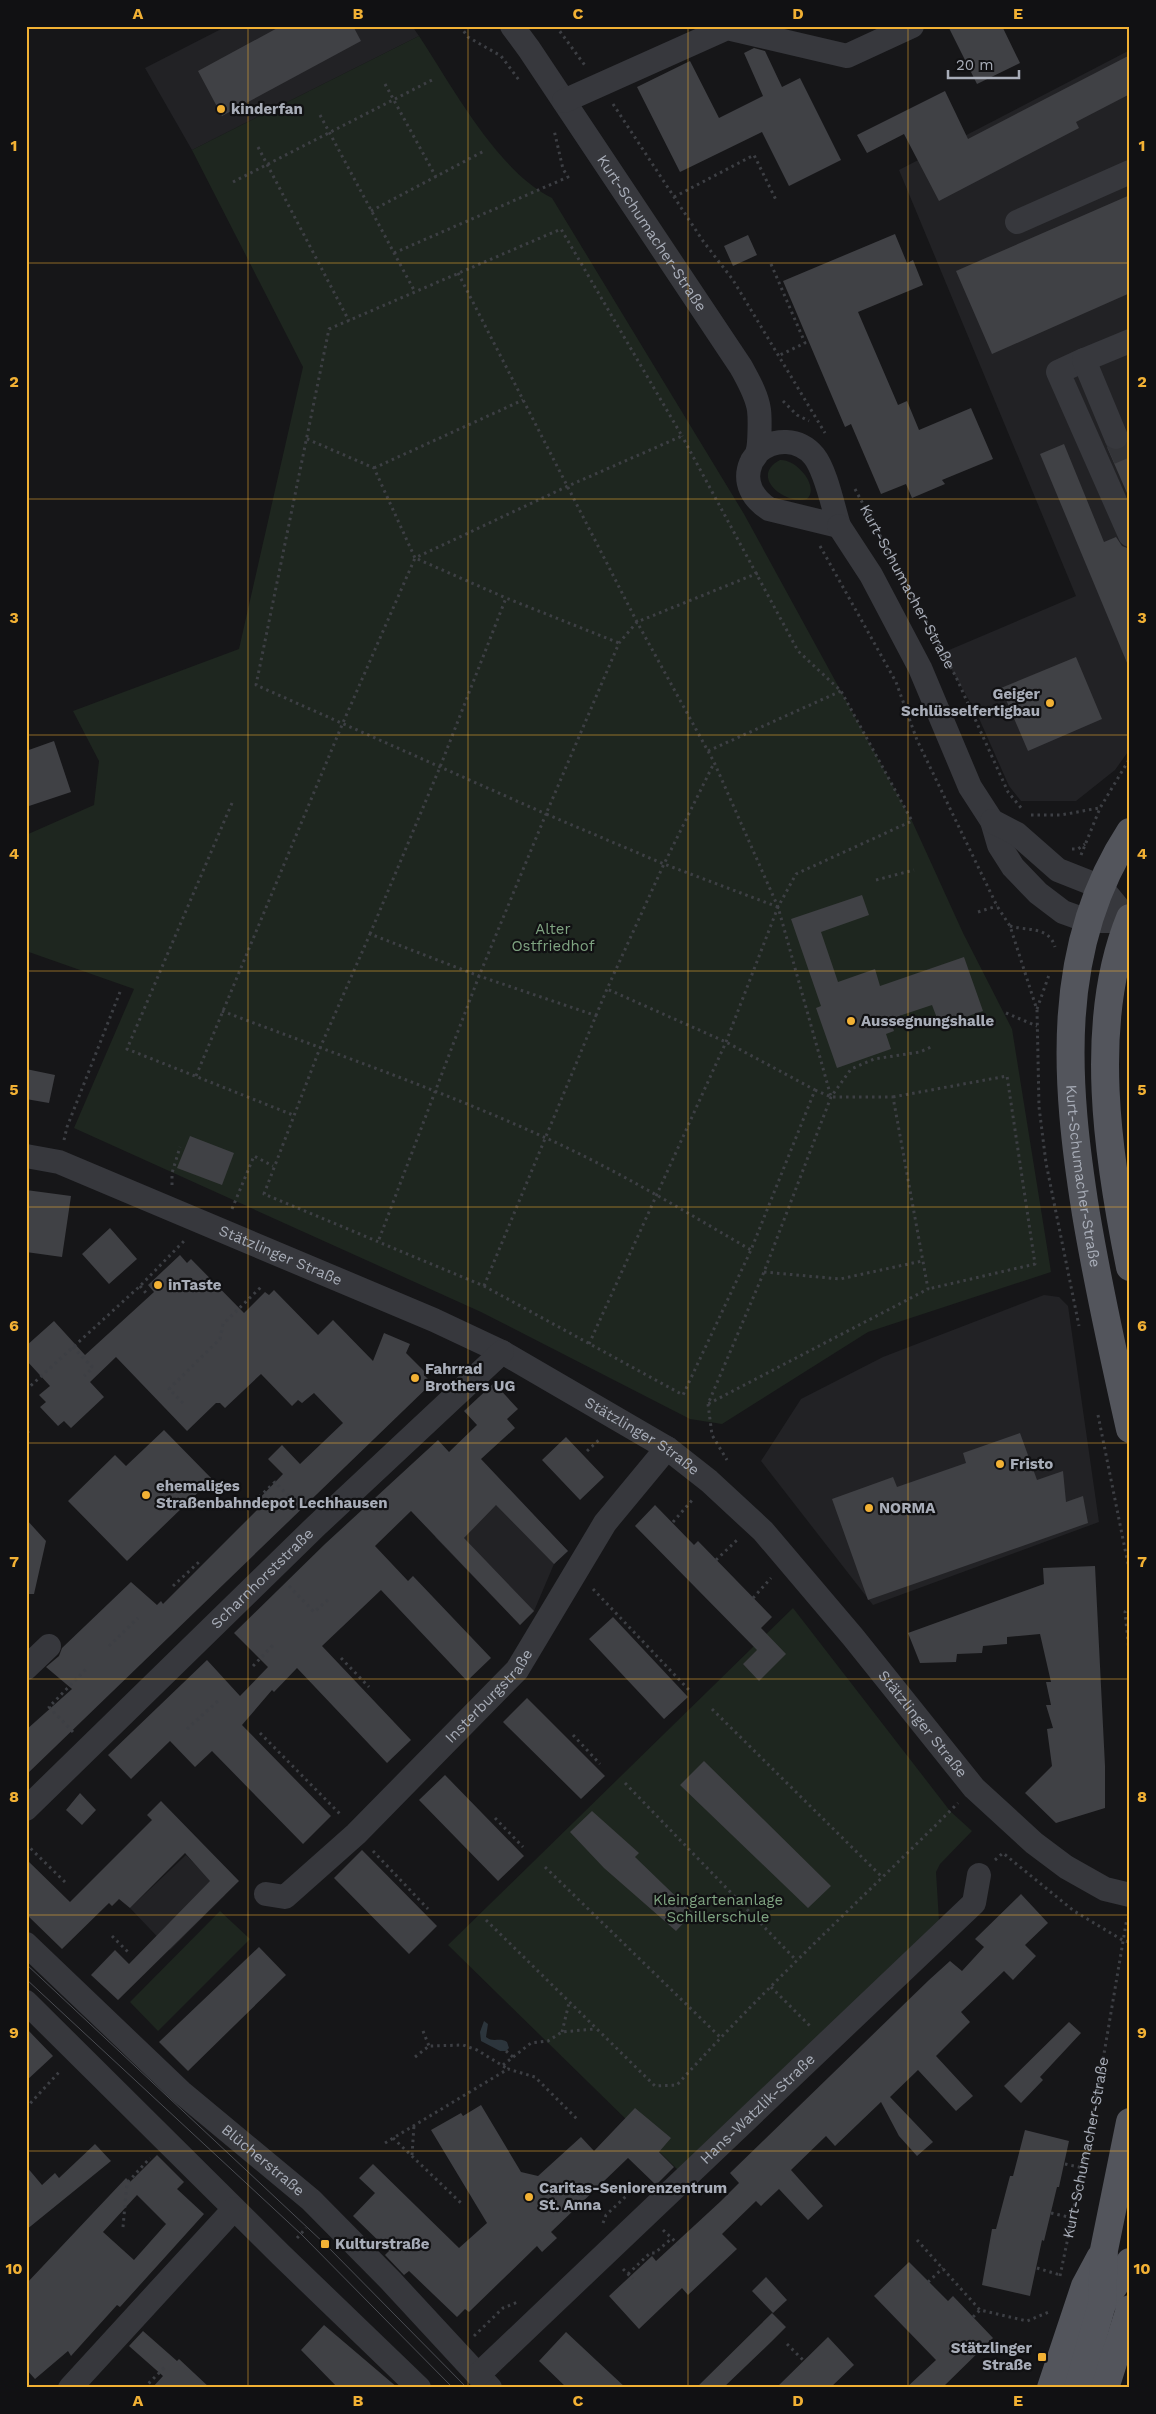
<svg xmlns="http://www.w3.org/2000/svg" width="1156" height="2414" font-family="'Work Sans',sans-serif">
<rect width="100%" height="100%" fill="#161618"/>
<path fill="#222225" d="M227,26H412L419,36L192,150L145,68Z
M1130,50V749L1115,770L1076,801H1021L1009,786L978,716L942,653L1076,596L899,170Z
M1044,1295L1059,1297L1068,1306L1099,1522L873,1605L761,1461L801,1399L883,1357Z
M497,1477L568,1551L554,1564L534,1611L520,1625L435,1537Z
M186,1855L225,1895L170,1950L130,1908Z"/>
<path fill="#1e261f" d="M419,36C452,86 498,172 552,198L744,514L912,821L963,933L1012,1029L1051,1272L868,1332L722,1424L690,1419L481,1312L74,1128L134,989L26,951V835L94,805L99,761L73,711L239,649L303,367L192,150Z
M780,460C797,459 820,487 807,499C787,506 748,477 780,460Z
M793,1608L950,1811L972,1831L940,1864L936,1872L939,1921L680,2172L448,1945Z
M220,1911L250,1939L158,2031L130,2002Z"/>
<path fill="#2c353c" d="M484,2021L488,2024L486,2037C493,2043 500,2037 507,2042L509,2048L506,2051H500L481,2041L480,2032Z"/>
<path fill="#404145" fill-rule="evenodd" d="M281,26H353L361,41L222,116L198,71Z
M948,26H1002L1020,63L977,84Z
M754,48L765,51L782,87L800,78L841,160L789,186L762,132L680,172L637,87L690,61L719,118L763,96L744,53Z
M1130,55V94L1076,122L1079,128L939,201L904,134L867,153L857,135L945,91L968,139Z
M1130,195V293L992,354L956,271Z
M895,234L907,263L913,260L923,285L858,312L898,405L907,401L919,430L971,408L993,459L942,480L945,484L912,498L906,484L881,494L851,424L845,427L783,281Z
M748,235L757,255L733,266L724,246Z
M1130,431V500L1107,447L1114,451L1122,449L1127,445Z
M1064,444L1104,542L1116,537L1122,546L1130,549V670L1040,454Z
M1076,657L1102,719L1028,751L1001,688Z
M54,741L71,792L26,807V751Z
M862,895L869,915L821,932L838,982L875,969L880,986L964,957L983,1011L940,1026L932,1005L890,1019L894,1031L886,1034L891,1049L837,1068L816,1008L821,1006L791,919Z
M26,1069L55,1075L49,1103L26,1099Z
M190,1136L234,1153L222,1185L177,1168Z
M26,1190L71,1196L62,1257L26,1252Z
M110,1228L137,1259L109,1284L82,1254Z
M180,1255L187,1263L191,1259L244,1313L265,1292L269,1295L274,1290L318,1335L333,1320L373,1361L384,1333L410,1344L406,1353L426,1373L424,1375L432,1383L26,1775V1730L72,1689L46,1667L59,1656L62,1648L131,1582L157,1605L161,1601L163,1604L257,1510L252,1506L283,1474L268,1459L282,1445L300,1464L343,1423L314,1393L302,1403L298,1400L292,1406L261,1374L225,1408L220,1403H216L187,1431L116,1357L90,1382L104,1397L71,1428L64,1421L58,1426L40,1407L46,1402L39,1395L50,1386L26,1360V1346L54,1321L85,1355L154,1292L148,1285Z
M494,1383L518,1409L507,1419L515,1428L481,1459L568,1551L554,1564L496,1505L464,1538L534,1611L520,1625L411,1511L375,1546L408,1581L413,1576L491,1658L467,1681L381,1590L322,1646L411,1740L387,1763L297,1668L274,1692L272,1690L242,1725L331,1816L303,1844L212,1751L195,1767L170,1741L131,1779L108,1755L207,1660L240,1696L268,1667L234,1633L325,1544L438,1440L449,1452L477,1425L464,1411Z
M164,1430L212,1479L127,1561L68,1501L115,1455L126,1466Z
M1020,1433L1037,1480L1063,1471L1066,1502L1083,1496L1088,1523L868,1600L832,1499L893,1477L897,1487L966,1463L963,1453Z
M566,1437L604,1477L580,1500L542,1460Z
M655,1505L694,1545L698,1541L772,1617L761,1628L786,1654L759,1681L743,1664L757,1650L635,1526Z
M26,1519L46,1541L34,1594H26Z
M1095,1566L1105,1766V1808L1056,1823L1025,1793L1052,1766L1047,1729L1053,1728L1046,1705H1051L1046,1682H1051L1040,1634L1007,1637V1644L983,1646L982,1653L957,1654L956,1662L920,1663L908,1633L1044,1584L1043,1568Z
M613,1617L688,1697L664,1719L589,1639Z
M527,1698L605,1776L581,1799L503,1722Z
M704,1761L831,1886L808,1908L680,1785Z
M445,1775L524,1856L498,1881L419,1800Z
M80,1793L96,1810L82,1825L66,1810Z
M161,1801L239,1881L118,2000L91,1975L115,1950L129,1964L210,1881L185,1853L130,1908L119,1899L112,1906L109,1903L62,1949L26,1914V1859L70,1902L152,1820L147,1815Z
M592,1811L639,1853L635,1857L693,1913L676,1931L604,1868L570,1832Z
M362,1850L437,1926L409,1954L334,1878Z
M1021,1894L1048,1923L1025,1945L1036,1956L1013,1980L1004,1971L961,2012L970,2022L936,2056L973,2096L956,2111L918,2070L890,2097L933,2142L917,2156L899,2136L881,2102L835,2146L826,2136L791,2170L823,2206L808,2220L779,2189L761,2206L756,2201L722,2234L737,2249L688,2295L682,2288L639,2329L609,2296L652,2256L656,2261L721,2201L739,2183L730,2173L929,1980L950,1961L962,1971L984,1947L975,1939Z
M259,1947L286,1975L188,2071L159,2042Z
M1069,2022L1081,2033L1040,2077L1043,2080L1021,2103L1004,2086Z
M26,2028L53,2056L26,2081Z
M481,2105L521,2172L538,2176L581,2137L594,2151L635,2108L671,2138L659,2152L674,2167L656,2185L628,2158L551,2232L557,2238L542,2252L537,2246L469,2312L465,2309L457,2317L409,2271L404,2275L385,2255L389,2251L353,2216L375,2193L359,2178L373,2164L459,2248L487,2223L431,2130L461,2113L463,2116Z
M1025,2130L1069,2141L1059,2187H1057L1044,2241L1042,2240L1030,2296L982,2285L992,2229H996L1010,2176H1013Z
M95,2144L111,2161L26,2230V2166L42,2185L55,2173L59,2178Z
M157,2155L184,2182L177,2189L204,2214L120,2307L117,2305L71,2356L68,2351L35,2379L26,2369V2284L126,2178L130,2182ZM137,2195L166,2224L134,2260L103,2232Z
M909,2262L948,2301L953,2296L993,2338L942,2388H906L936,2360L874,2296Z
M766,2277L787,2300L773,2313L752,2291Z
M772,2313L786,2327L771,2342L723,2388H696Z
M324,2325L398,2388H338L301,2350Z
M143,2331L177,2361L179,2359L210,2388H152L163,2376L129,2346Z
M566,2332L597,2361L626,2388H567L539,2361Z
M828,2337L854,2365L830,2388H776Z"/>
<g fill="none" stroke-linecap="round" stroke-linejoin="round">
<path stroke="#333438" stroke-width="24" stroke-dasharray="24 12" stroke-linecap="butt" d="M1116,437L1130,469"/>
<g stroke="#3d3f44" stroke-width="3" stroke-dasharray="2.5 4" stroke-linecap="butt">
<path d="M460,26L468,37L501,56L519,80"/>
<path d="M556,26L586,67"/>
<path d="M385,84L436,177"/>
<path d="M613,104L703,241L733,280L825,433"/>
<path d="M320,115L415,292"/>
<path d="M258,147L349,321"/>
<path d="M233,182L432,80"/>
<path d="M674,197L754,155L776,200"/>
<path d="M371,211L484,151"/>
<path d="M394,253L568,177L563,169L554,130"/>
<path d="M771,264L805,343L780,355"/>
<path d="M458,273L637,622L758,573"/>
<path d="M783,401L797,415L809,421"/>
<path d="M307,439L374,468L415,558L568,486L682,436L561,229L329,329L256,685L546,814L479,976L378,1242"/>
<path d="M374,468L523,400"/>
<path id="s1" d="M855,489L956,677L1008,792L1022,809"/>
<path d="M820,546L896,682L917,740L997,906L1010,926L1037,1010L1039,1107L1046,1163L1079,1326"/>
<path d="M708,751L841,691"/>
<path d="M232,803L127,1049L293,1115"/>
<path d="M1031,815H1061L1099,808"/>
<path d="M1072,849H1078L1085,844"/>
<path d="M1081,855L1100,808L1130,758"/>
<path d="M876,880L914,870"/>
<path d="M778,907L664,864L546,814L619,643L637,622L714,762L778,907L831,1097"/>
<path d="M978,912L997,906"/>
<path d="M1010,926C1027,931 1049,926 1055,947"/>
<path d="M370,934L440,767L506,598L619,643"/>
<path d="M1037,1009L1049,975"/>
<path d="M222,1011C330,1052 441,1090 546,1138C617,1170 684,1211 751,1250"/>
<path d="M1006,1013L1037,1026"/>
<path d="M597,1016L479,976L370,934L320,1048L264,1194L484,1286L683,1395L751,1250L815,1090L726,1042L607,989"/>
<path d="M196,1076L342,725L415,558L506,598"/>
<path d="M815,1090L831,1097H893L928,1289L708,1404L764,1272L831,1097L851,1069L874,1059L920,1052L933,1046"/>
<path d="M893,1097L1007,1076L1035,1264L928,1289"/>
<path d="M64,1140L67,1127L120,992"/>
<path d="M172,1185V1173L180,1147"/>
<path d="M232,1209L254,1156L273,1166"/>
<path d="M764,1272L840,1279L922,1261"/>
<path d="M140,1286L146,1293"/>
<path d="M484,1286L607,989L664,864L714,763"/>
<path d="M589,1344L726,1042L778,907L796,874L912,821L841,691L798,651L682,436"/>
<path d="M73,1347L93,1368L84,1376"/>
<path d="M26,1390L140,1286L184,1241"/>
<path d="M183,1403L169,1389L220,1339L223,1324L261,1287"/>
<path d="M708,1404L712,1435L727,1460"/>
<path d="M1098,1415L1130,1574"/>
<path d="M26,1427L30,1430L26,1434"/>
<path d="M587,1451L601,1438"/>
<path d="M259,1497L275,1482L293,1501L302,1500"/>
<path d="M673,1522L694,1498"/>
<path d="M716,1560L737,1540"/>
<path d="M173,1586L199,1562"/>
<path d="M289,1586L314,1612L330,1598"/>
<path d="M593,1589L689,1690"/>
<path d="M753,1598L771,1578"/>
<path d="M1130,1606L1125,1612L1130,1661"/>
<path d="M109,1646L138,1618"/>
<path d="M341,1658L369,1687"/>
<path d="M253,1666L275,1643"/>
<path d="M712,1709L882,1877"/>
<path d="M187,1729L219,1700"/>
<path d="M73,1732L49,1707L88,1667"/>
<path d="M260,1733L342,1816"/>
<path d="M573,1735L600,1764"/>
<path d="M625,1783L796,1960"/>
<path d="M495,1818L523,1847"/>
<path d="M26,1844L66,1883"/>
<path d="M373,1851L428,1909"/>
<path d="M995,1860L1003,1853L1074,1911L1124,1941L1130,1942"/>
<path d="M545,1867L720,2037"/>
<path d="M486,1920L655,2086L677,2085C766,1986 864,1897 958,1803"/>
<path d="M112,1936L130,1954"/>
<path d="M771,1987L811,2027"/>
<path d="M423,2031L429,2046"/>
<path d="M562,2032L569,2003"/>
<path d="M506,2051L513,2057"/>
<path d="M415,2057L429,2046L463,2045L477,2050L508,2069"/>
<path d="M503,2065L531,2043L548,2041L562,2032L594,2029"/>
<path d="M26,2108L61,2070"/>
<path d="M393,2138L462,2204"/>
<path d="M385,2143L508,2069L535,2077L578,2120"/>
<path d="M412,2155L414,2125"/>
<path d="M1065,2164L1083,2168"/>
<path d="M1051,2213L1073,2218"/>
<path d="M603,2223L606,2215L638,2185"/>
<path d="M123,2227L127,2183L150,2158"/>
<path d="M663,2230L679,2245"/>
<path d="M297,2238L306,2228"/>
<path d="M917,2240L980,2310L1027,2321L1049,2312"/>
<path d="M1037,2268L1060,2275"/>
<path d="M623,2269L633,2279"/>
<path d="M628,2274L650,2253H655L672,2238"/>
<path id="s2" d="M1060,2276L1095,2107L1127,1918"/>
<path d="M928,2282L943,2268"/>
<path d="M973,2317L980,2310"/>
<path d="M474,2336L503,2308L518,2302"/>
<path d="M787,2344L803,2360"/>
<path d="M144,2388L166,2366"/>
</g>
<g stroke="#37383d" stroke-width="24">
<path id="s3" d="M512,26L529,49L741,367C748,380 757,395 759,410C760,418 760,446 757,453C756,457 752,459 751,463C743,482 753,499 769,509L839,526C833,507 826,471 814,456C799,438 774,438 758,452"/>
<path d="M564,101L727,28L847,56L912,26"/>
<path d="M1017,222L1130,172"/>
<path d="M1084,360L1058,372L1130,535"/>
<path d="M1116,437L1084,360L1130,341"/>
<path d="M839,526L871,575L920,668L970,787L992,821L999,845L1013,867L1038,893L1063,912L1088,921H1129"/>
<path d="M992,821L1017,834L1058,870L1101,887L1129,921"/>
<path id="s4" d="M26,1156L59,1162L434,1320L502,1352L667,1448L709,1481L763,1531L853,1637L974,1788L1034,1843L1066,1867L1105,1889L1130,1895"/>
<path d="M26,1668L49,1646"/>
<path id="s5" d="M26,1809L316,1526L502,1352"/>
<path id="s6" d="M266,1894L285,1897L356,1834L517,1670L605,1523L667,1448"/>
<path id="s7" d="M26,1944L181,2092L311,2200L391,2281L490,2388"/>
<path d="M26,2002L281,2255L419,2388"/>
<path id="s8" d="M478,2375L974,1903L979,1875"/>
<path d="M70,2388L234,2209"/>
</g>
<g stroke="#53555c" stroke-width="28">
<path id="s9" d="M1130,832C1054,948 1065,1083 1086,1214C1098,1286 1114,1358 1130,1429"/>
<path d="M1130,918C1087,1023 1108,1159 1130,1267"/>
<path d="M1102,2304L1130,2262"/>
<path d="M1051,2388L1085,2286L1100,2258"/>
<path d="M1078,2388L1102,2304L1104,2250L1130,2122"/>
<path d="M1105,2388L1130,2309"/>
</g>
<path stroke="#4a4c52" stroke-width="1" d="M26,1964L325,2244L467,2388
M26,1979L301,2234L453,2388"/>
</g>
<path fill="none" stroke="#f2b134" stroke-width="1" stroke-opacity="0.55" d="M248,26V2388M468,26V2388M688,26V2388M908,26V2388M26,263H1130M26,499H1130M26,735H1130M26,971H1130M26,1207H1130M26,1443H1130M26,1679H1130M26,1915H1130M26,2151H1130"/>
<g fill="#f2b134" stroke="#111113" stroke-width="2">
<circle cx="221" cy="109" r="5"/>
<circle cx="1050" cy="703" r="5"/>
<circle cx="851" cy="1021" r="5"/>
<circle cx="158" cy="1285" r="5"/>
<circle cx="415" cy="1378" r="5"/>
<circle cx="1000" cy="1464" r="5"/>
<circle cx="146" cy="1495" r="5"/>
<circle cx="869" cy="1508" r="5"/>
<circle cx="529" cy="2197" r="5"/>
<rect x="320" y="2239" width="10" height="10" rx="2.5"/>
<rect x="1037" y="2352" width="10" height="10" rx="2.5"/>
</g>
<g text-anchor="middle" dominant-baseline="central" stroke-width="4.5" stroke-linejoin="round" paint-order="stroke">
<g font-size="15" font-weight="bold" fill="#a8adb8" stroke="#111113" text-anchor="start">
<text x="231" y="109">kinderfan</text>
<text x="1040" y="694" text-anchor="end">Geiger<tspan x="1040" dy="17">Schlüsselfertigbau</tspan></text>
<text x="861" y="1021">Aussegnungshalle</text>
<text x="168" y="1285">inTaste</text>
<text x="425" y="1369">Fahrrad<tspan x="425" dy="17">Brothers UG</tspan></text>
<text x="1010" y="1464">Fristo</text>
<text x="156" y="1486">ehemaliges<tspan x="156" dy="17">Straßenbahndepot Lechhausen</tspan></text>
<text x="879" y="1508">NORMA</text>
<text x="539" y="2188">Caritas-Seniorenzentrum<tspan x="539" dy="17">St. Anna</tspan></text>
<text x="335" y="2244">Kulturstraße</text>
<text x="1032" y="2348" text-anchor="end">Stätzlinger<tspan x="1032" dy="17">Straße</tspan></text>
</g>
<g font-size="15" fill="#a8adb8" stroke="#111113">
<text stroke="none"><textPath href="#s3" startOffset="250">Kurt-Schumacher-Straße</textPath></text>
<text stroke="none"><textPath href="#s1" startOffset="111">Kurt-Schumacher-Straße</textPath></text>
<text stroke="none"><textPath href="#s9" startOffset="356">Kurt-Schumacher-Straße</textPath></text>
<text stroke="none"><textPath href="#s4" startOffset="274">Stätzlinger Straße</textPath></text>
<text stroke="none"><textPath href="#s4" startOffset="679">Stätzlinger Straße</textPath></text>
<text stroke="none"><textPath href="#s5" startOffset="330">Scharnhorststraße</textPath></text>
<text stroke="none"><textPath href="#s6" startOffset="306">Insterburgstraße</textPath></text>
<text stroke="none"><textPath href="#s4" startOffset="1084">Stätzlinger Straße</textPath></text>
<text stroke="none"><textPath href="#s8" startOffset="386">Hans-Watzlik-Straße</textPath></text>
<text stroke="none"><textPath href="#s2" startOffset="131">Kurt-Schumacher-Straße</textPath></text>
<text stroke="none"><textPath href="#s7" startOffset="321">Blücherstraße</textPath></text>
</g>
<g font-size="15" fill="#7fa381" stroke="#111113">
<text x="553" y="929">Alter<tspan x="553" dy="17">Ostfriedhof</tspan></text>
<text x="718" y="1900">Kleingartenanlage<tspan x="718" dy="17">Schillerschule</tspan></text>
</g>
</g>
<rect width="1156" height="2414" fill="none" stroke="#111113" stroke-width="55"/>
<path d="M948 70v8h71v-8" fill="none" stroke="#a8adb8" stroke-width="2.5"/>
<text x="956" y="70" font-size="15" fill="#a8adb8" stroke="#111113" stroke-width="4" paint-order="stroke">20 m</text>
<rect x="28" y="28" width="1100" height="2358" fill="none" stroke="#f2b134" stroke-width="2"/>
<g font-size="16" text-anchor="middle" font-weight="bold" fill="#f2b134">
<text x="138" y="19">A</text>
<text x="358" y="19">B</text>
<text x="578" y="19">C</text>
<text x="798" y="19">D</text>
<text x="1018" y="19">E</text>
<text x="14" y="151">1</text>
<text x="1142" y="151">1</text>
<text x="14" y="387">2</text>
<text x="1142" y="387">2</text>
<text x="14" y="623">3</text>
<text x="1142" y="623">3</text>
<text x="14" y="859">4</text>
<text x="1142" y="859">4</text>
<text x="14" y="1095">5</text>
<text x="1142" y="1095">5</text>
<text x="14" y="1331">6</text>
<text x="1142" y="1331">6</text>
<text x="14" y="1567">7</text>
<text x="1142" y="1567">7</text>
<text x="14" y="1802">8</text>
<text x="1142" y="1802">8</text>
<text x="14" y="2038">9</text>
<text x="1142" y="2038">9</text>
<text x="14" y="2274">10</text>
<text x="1142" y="2274">10</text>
<text x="138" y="2406">A</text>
<text x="358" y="2406">B</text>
<text x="578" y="2406">C</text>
<text x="798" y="2406">D</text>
<text x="1018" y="2406">E</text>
</g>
</svg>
